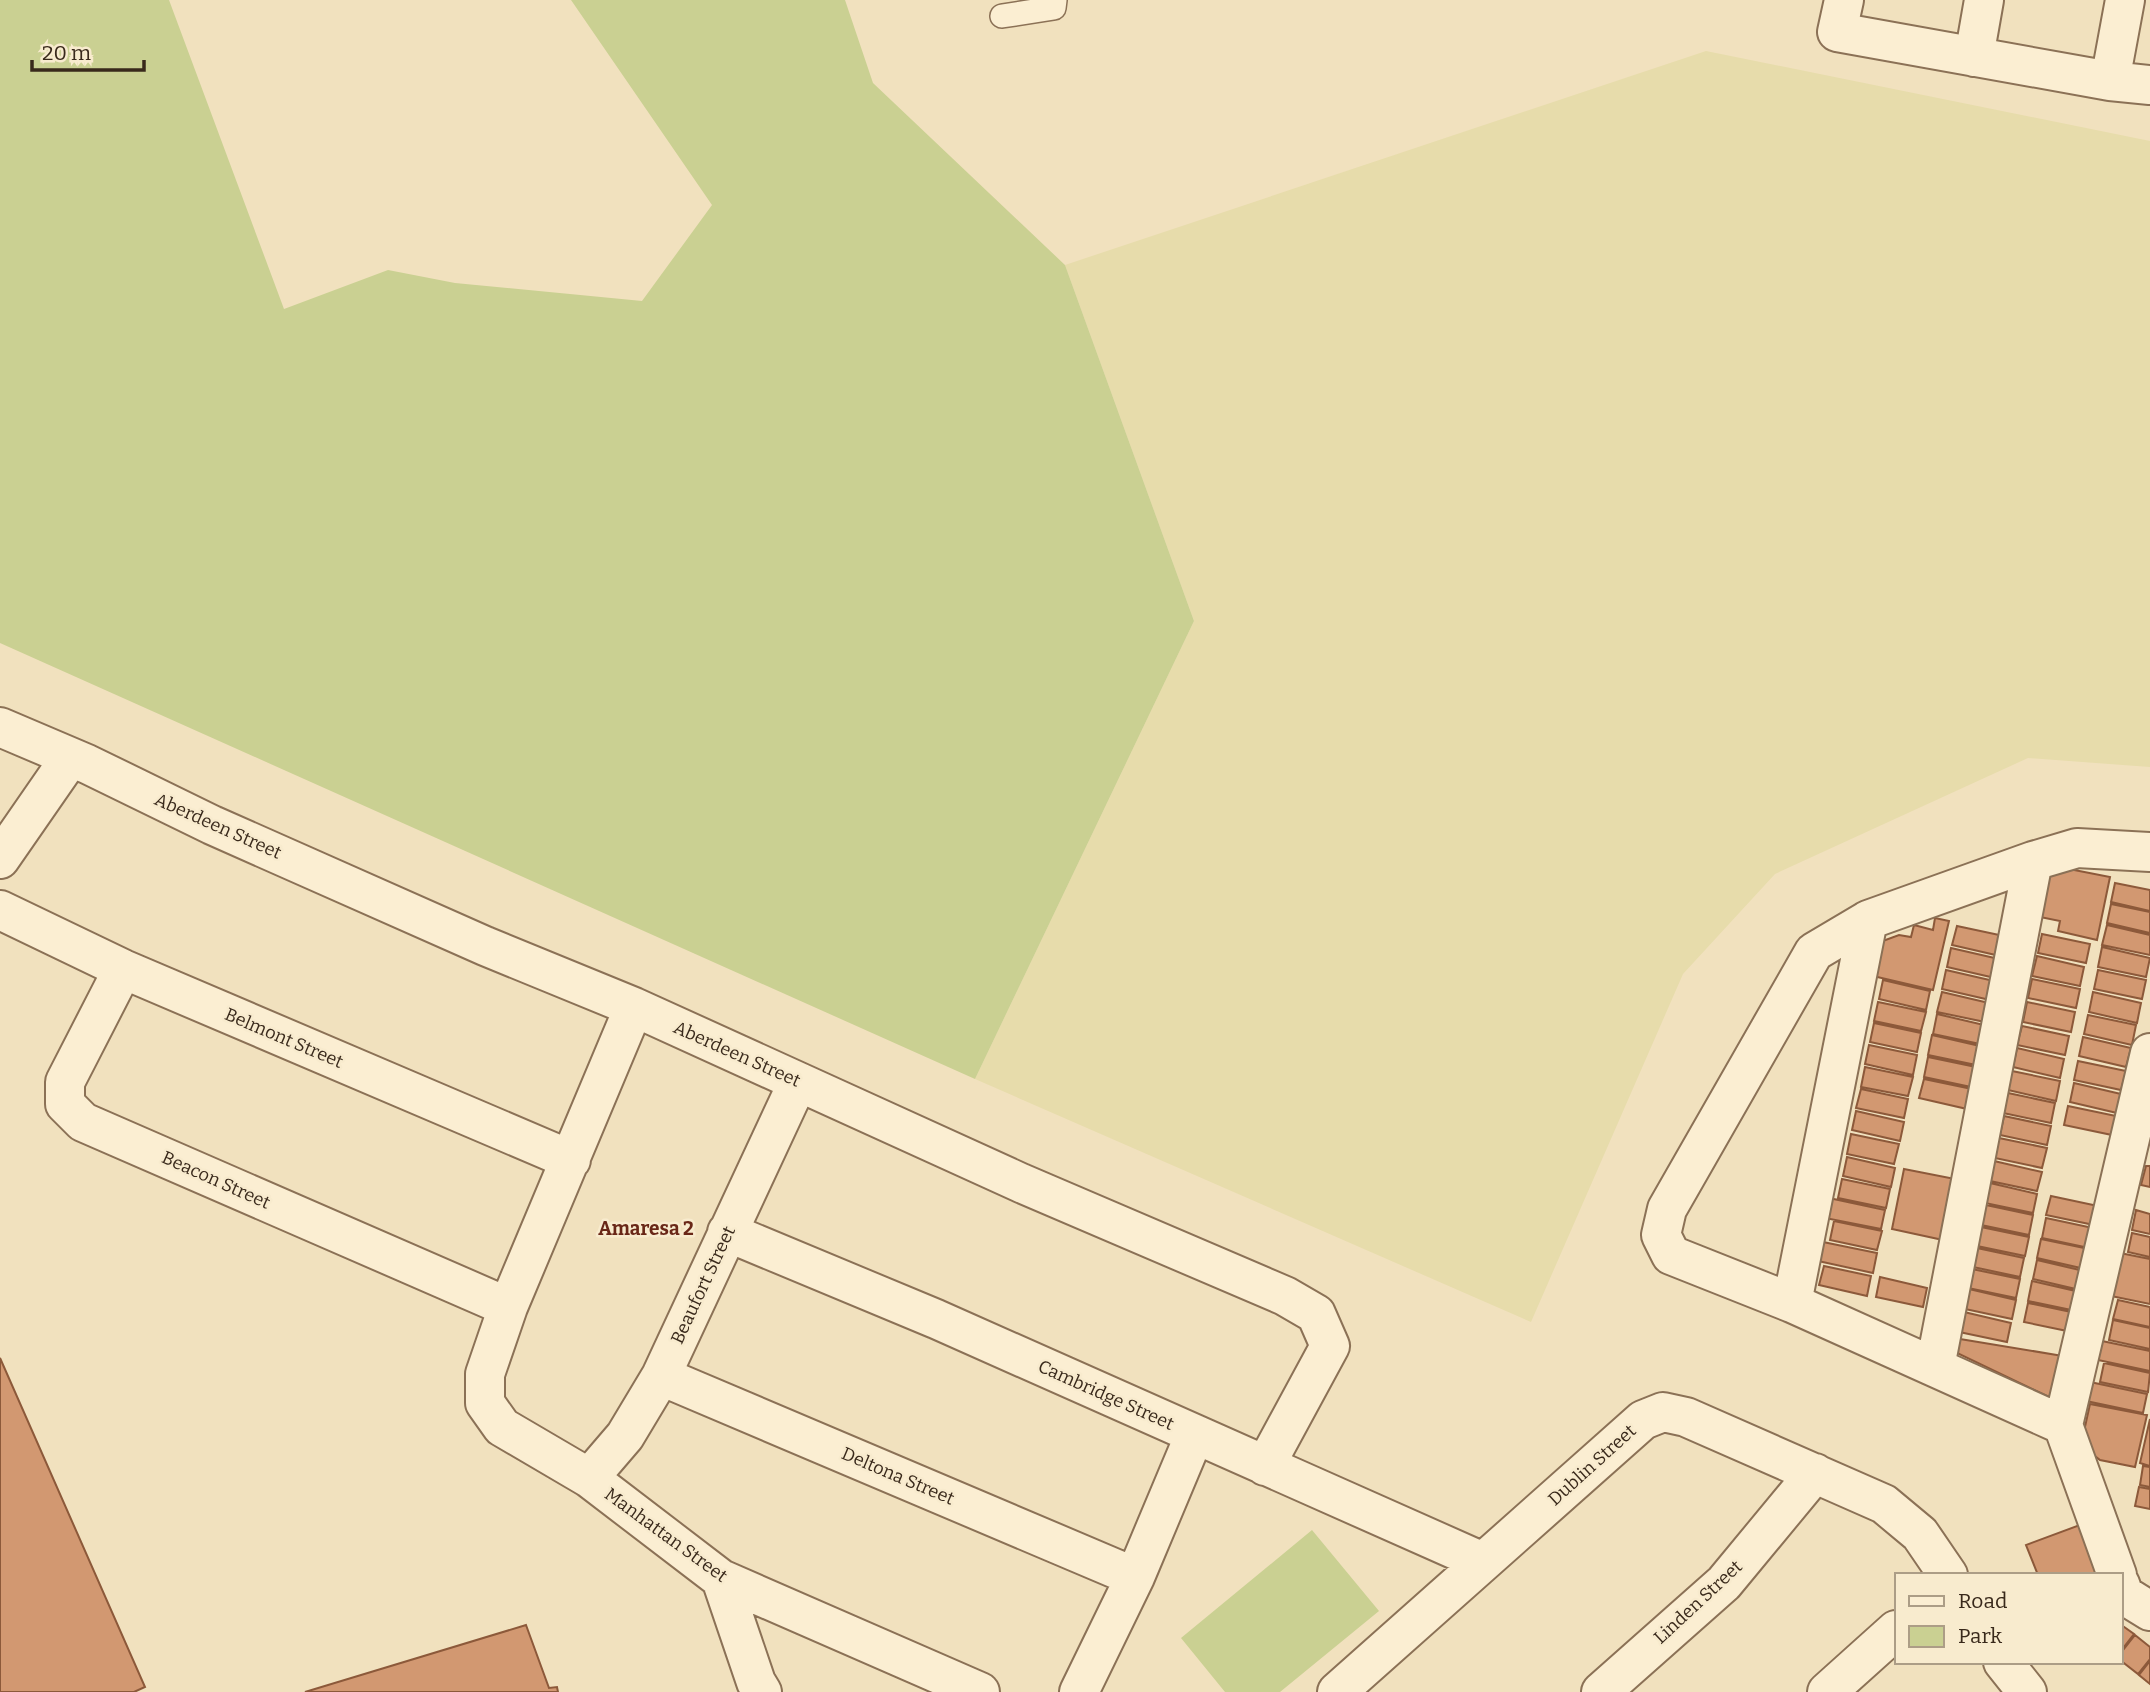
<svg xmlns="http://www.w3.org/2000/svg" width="2150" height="1692" font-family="Bitter,serif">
<rect width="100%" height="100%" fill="#f1e1be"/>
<path fill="#e7dcab" d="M1706,51L2150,141V767L2028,758L1775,874L1683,974L1531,1322L975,1079L1194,621L1065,265Z"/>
<path fill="#cad092" d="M0,0H169L284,309L388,270L455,283L642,301L712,205L571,0H845L873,83L1065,265L1194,621L975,1079L0,643Z
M1312,1530L1379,1611L1280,1692H1225L1181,1638Z"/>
<path fill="#d29871" stroke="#8c593a" stroke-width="2" d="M2064,868L2110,877L2097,940L2058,931L2060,921L2040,917L2046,878L2053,872Z
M2115,883L2150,890V911L2111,902Z
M2111,904L2150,912V933L2107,923Z
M1935,918L1949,921L1933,990L1873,976L1880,942L1899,935L1911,937L1914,925L1933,930Z
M2107,925L2150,935V955L2102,945Z
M1957,926L2004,936L2000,956L1952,945Z
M2042,934L2090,944L2086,963L2038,953Z
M2102,947L2150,958L2146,977L2098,967Z
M1951,948L1999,959L1995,978L1947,967Z
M2037,956L2084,967L2080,986L2032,976Z
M1946,970L1994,981L1990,1000L1942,989Z
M2098,970L2146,980L2142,999L2094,989Z
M2032,979L2080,989L2076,1008L2028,998Z
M1883,980L1930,991L1926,1010L1879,999Z
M1942,992L1989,1003L1985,1022L1937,1012Z
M2093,992L2141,1003L2137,1023L2089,1012Z
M1878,1002L1926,1012L1921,1031L1874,1021Z
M2027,1002L2075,1012L2071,1032L2023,1022Z
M1937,1014L1984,1025L1980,1044L1933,1034Z
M2088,1015L2136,1025L2132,1045L2084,1034Z
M1874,1023L1921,1033L1917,1052L1870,1042Z
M2022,1026L2069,1036L2065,1055L2017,1045Z
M1932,1035L1980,1046L1976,1065L1928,1055Z
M2083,1037L2131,1048L2126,1067L2079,1056Z
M1869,1045L1917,1055L1913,1075L1865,1064Z
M2017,1048L2064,1059L2060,1078L2013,1067Z
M1928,1057L1976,1067L1971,1087L1924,1077Z
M2078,1061L2126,1071L2121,1090L2074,1080Z
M1865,1067L1913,1077L1908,1096L1861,1087Z
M2012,1071L2060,1081L2056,1101L2008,1090Z
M1924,1079L1972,1089L1967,1109L1919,1098Z
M2074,1083L2121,1094L2117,1113L2070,1102Z
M1861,1089L1908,1099L1904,1118L1856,1108Z
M2008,1093L2055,1103L2051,1123L2003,1113Z
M2068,1106L2116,1116L2112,1135L2064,1125Z
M1856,1111L1904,1122L1900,1141L1852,1130Z
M2004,1116L2051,1126L2047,1145L2000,1135Z
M1851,1134L1899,1144L1894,1164L1847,1154Z
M1999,1138L2047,1148L2042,1168L1995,1158Z
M1847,1157L1895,1168L1891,1187L1843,1176Z
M1994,1161L2042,1172L2037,1191L1990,1181Z
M2146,1166H2150V1187L2141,1185Z
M1904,1169L1955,1179L1943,1240L1892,1229Z
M1842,1179L1890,1189L1886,1208L1838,1198Z
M1990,1183L2037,1194L2033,1213L1985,1203Z
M2051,1196L2098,1206L2094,1225L2046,1215Z
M1829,1198L1885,1210L1881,1229L1825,1218Z
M1986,1205L2033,1215L2029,1235L1981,1225Z
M2136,1210L2150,1214V1234L2132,1230Z
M2046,1218L2093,1228L2089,1248L2042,1238Z
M1834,1221L1882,1231L1877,1250L1830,1240Z
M1981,1227L2029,1237L2025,1256L1977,1246Z
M2132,1233L2150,1237V1257L2128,1252Z
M2041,1239L2089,1249L2085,1269L2037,1258Z
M1823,1242L1877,1253L1873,1273L1818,1261Z
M1977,1248L2024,1258L2020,1277L1973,1267Z
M2120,1253L2150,1259V1304L2111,1296Z
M2037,1260L2084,1271L2080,1290L2033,1279Z
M1824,1266L1871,1276L1867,1296L1819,1285Z
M1972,1269L2020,1279L2016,1298L1968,1288Z
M1880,1277L1927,1288L1923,1307L1876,1297Z
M2032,1281L2080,1292L2076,1311L2028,1301Z
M1969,1289L2016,1300L2012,1319L1965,1309Z
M2118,1300L2150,1307V1327L2113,1319Z
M2028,1303L2076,1313L2072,1332L2024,1322Z
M1964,1312L2011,1323L2007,1342L1959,1332Z
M2113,1320L2150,1328V1349L2109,1340Z
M1960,1339L2063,1356L2053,1399L1957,1353Z
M2102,1341L2150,1351V1371L2098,1360Z
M0,1358L145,1687L134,1692H0Z
M2104,1363L2150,1373L2148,1392L2100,1382Z
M2090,1382L2147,1394L2143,1413L2086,1401Z
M2090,1404L2147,1415L2135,1467L2100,1460L2081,1445Z
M2150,1419V1466L2140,1463Z
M2143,1466L2150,1467V1487L2140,1485Z
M2139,1487L2150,1489V1509L2135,1506Z
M2088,1522L2102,1575H2038L2026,1545Z
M2120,1624L2134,1634L2120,1652Z
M526,1625L549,1688L557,1687L558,1692H305Z
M2135,1635L2150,1647V1659L2138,1674L2120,1660V1654Z
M2150,1661V1684L2139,1675Z"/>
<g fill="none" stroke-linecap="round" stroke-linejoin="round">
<defs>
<path id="service" d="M1002,16L1054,8L1055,0"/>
<path id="minor" d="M1844,0L1837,32L2110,81L2150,85
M1974,57L1984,0
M2110,81L2125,0
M0,727L87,764L212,825L485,946L634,1007L1021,1183L1285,1296L1316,1314L1330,1346L1265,1466
M0,859L70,758
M0,910L123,969L571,1160
M123,969L65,1082V1104L83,1122L508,1307
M634,1007L508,1307L485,1374V1403L502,1427L589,1478L721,1579L980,1692
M727,1232L936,1319L1483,1562
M1792,1303L1671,1255L1661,1235L1667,1209L1814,952L1868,920
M1935,1367L2033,861
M661,1376L1135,1577
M2063,1425L2150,1053
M589,1478L625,1436L661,1376L798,1082
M2117,1575L2063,1425L1792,1303L1868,920L2033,861L2077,848L2150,852
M721,1579L756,1682L762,1692
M2120,1584L2124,1595L2150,1611
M2003,1662L2027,1692
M1079,1692L1135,1577L1195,1434
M1337,1692L1643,1420L1663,1412L1686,1417L1884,1504L1920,1534L1948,1575
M1601,1692L1724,1583L1815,1473
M1827,1692L1896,1630"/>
</defs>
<use href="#service" stroke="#8b7156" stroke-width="26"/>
<use href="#minor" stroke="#8b7156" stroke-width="42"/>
<use href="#service" stroke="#fbeed2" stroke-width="23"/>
<use href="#minor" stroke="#fbeed2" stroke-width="38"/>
</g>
<g text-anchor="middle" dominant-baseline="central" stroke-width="5" stroke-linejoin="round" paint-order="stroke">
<g font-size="18" fill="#39291b" stroke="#f8ebce">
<text transform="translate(218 826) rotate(24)">Aberdeen Street</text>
<text transform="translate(284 1038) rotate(23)">Belmont Street</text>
<text transform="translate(737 1054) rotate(24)">Aberdeen Street</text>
<text transform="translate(216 1180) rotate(24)">Beacon Street</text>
<text transform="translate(703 1285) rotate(-65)">Beaufort Street</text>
<text transform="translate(1106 1395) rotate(24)">Cambridge Street</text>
<text transform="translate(1592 1465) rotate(-42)">Dublin Street</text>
<text transform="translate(898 1476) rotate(23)">Deltona Street</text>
<text transform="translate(666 1535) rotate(36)">Manhattan Street</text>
<text transform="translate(1698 1602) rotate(-43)">Linden Street</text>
</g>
<g font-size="19" font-weight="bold" fill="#692717" stroke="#f8ebce">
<text x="646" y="1228">Amaresa 2</text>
</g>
</g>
<rect x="1895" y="1573" width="228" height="91" fill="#f8ebce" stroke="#ac9d86" stroke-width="2"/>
<rect x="1909" y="1596" width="35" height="10" fill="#fbeed2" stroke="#ac9d86" stroke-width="2"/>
<text x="1958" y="1608" font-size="21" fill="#39291b">Road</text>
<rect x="1909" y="1626" width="35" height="21" fill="#cad092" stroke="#ac9d86" stroke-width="2"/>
<text x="1958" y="1643" font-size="21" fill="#39291b">Park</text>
<path d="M32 60v10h112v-10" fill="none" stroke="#39291b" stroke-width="3.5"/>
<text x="42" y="60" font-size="21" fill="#39291b" stroke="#f8ebce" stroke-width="5" paint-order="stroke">20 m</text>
</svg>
